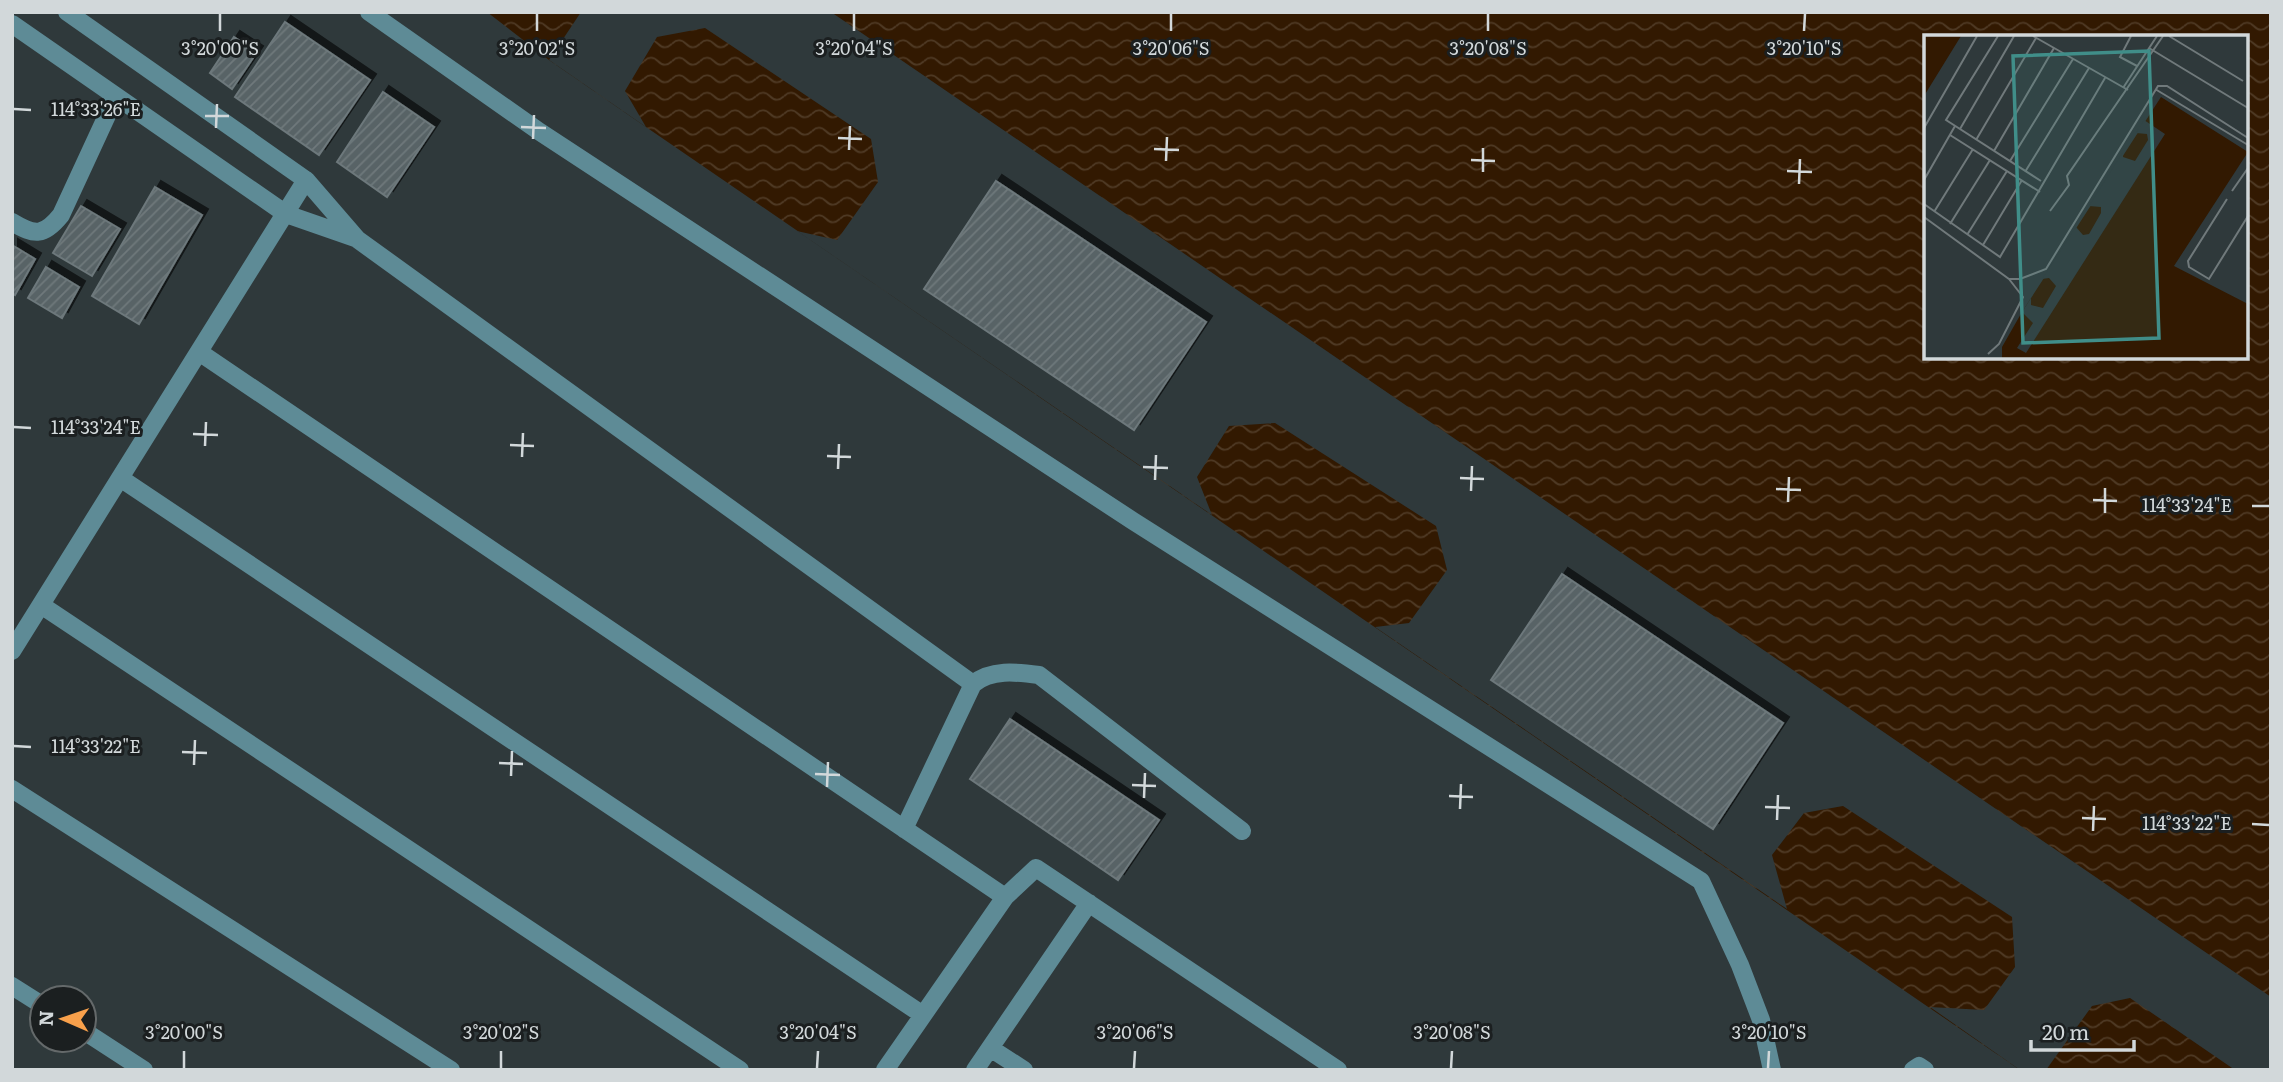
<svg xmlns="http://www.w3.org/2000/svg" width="2283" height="1082" font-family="Literata,serif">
<defs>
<pattern id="water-waves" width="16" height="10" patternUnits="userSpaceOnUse" patternTransform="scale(1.75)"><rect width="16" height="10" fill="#321901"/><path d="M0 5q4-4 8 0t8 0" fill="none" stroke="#4f3a25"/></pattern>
<pattern id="building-hatch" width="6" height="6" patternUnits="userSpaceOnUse" patternTransform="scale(1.75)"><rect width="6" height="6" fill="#586366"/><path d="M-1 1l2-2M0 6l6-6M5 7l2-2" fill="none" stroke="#6f797b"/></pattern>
<filter id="shadow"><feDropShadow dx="6" dy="-6" stdDeviation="0" flood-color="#0009"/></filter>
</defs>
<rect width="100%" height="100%" fill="#2f393b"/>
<path fill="url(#water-waves)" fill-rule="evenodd" d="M487,12H2271V1070H2020L646,127L549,60ZM1926,37H2246V357H1926Z"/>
<path fill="#2f393b" d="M581,12H831L2271,997V1070H2235L2130,998L2092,1006L2046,1070H2020L1930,1007L1984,1010L2015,967L2012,917L1843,806L1804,813L1772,855L1787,909L1375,627L1409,623L1447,570L1436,526L1275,423L1229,426L1197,477L1212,515L797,231L837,240L878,182L871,139L705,28L657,37L625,91L646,127L549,60Z"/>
<path fill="url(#building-hatch)" stroke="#6d787b" stroke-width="2" filter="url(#shadow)" d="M285,22L370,80L319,155L235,97Z
M234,37L257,52L232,89L210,73Z
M383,92L434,127L387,197L337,162Z
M996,181L1206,322L1134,430L924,289Z
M155,187L202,215L139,324L92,296Z
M81,206L120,229L92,276L53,253Z
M12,245L35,259L15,295L12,293Z
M46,267L79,287L62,318L28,298Z
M1562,574L1783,723L1713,829L1491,680Z
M1010,719L1159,820L1118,880L970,779Z"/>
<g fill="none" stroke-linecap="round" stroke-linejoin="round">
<path stroke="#5e8b96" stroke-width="18" d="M67,12L306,180L357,239L973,684
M369,12L540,132L1133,521L1701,881L1740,965L1761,1020L1772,1070
M12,24L286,214L355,238
M12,222C35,236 44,236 61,215L116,96
M199,352L1005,897
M120,478L923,1015
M41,605L740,1070
M12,651L306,180
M12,789L451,1070
M904,829L973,684C991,669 1016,672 1039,675L1242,831
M12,986L42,1005
M84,1031L144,1070
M990,1048L1024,1070
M885,1070L1005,897L1036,868L1338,1070
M975,1070L1089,903
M1913,1070L1919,1066L1925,1070"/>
</g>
<path fill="none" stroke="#d2d8da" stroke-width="2.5" d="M220,31V14M537,31V14M854,31V14M1171,31V14M1488,31V14M1804,31L1805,14M14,109L31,110M205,116H229M521,127L546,128M216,128L217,104M838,138L862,139M533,139L534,115M1154,149L1179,150M849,150L850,126M1471,160L1495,161M1166,161L1167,137M1787,171L1812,172M1483,172V148M1799,184L1800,159M14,427L31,428M193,434L218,435M510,445L534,446M205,446L206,422M827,456L851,457M522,457L523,433M1143,467L1168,468M838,469L839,444M1460,478L1484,479M1155,480L1156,455M1776,489L1801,490M1471,491L1472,466M2093,500L2117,501M1788,502L1789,477M2252,506H2269M2105,513V488M14,746L31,747M182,752L207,753M499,763L523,764M194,765L195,740M815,774L840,775M511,776L512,751M1132,785L1156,786M827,787L828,762M1449,796L1473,797M1144,798L1145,773M1765,807L1790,808M1460,809L1461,784M2082,818L2106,819M1777,820L1778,795M2252,824L2269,825M2093,831L2094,806M184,1068V1051M501,1068V1051M817,1068L818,1051M1134,1068L1135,1051M1451,1068L1452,1051M1768,1068L1769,1051"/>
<g transform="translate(1924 35)">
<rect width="324" height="324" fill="#2f393b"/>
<path d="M0,1H37L0,61ZM237,62L324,117L250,231L324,269V323H78V312L98,277Z" fill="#321901"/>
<path d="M220,85L241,99L102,318L93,313L109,288L98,277L107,263V270L119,273L132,251L125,243L118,244L152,192L159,200L165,199L177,178V172L165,171L199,117V122L211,126L224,105L223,99L212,98Z" fill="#2f393b"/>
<path fill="none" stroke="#70797b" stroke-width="2" d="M74,1L22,85L117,146M109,1L204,55M207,1L196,22L213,31M245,1L319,46M225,13L324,73M199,53L233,1M231,54L324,110M0,93L53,1M36,94L90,1M26,100L116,157M52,105L112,3M70,116L130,13M86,126L149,24M101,137L165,33M0,145L31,91M308,156L324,133M303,164L264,226L265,232L285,244L324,181M0,169L76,222L181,43M126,176L145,150L143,141L239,1M10,177L49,114M0,182L85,244H96L122,234L234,51H243L324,103M26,189L66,125M43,200L83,136M59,210L98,145M64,319L75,309L99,262L85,244"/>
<path fill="#408e89" fill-opacity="0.15" stroke="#408e89" stroke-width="3.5" d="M225,16L235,303L99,308L89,21Z"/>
<rect width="324" height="324" fill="none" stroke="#d2d8da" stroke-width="3.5"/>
</g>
<g font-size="18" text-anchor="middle" fill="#d2d8da" stroke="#1b1f20" stroke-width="6" stroke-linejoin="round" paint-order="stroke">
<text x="220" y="55">3°20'00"S</text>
<text x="537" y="55">3°20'02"S</text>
<text x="854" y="55">3°20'04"S</text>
<text x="1171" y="55">3°20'06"S</text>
<text x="1488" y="55">3°20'08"S</text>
<text x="1804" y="55">3°20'10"S</text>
<text x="96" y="116">114°33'26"E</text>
<text x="96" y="434">114°33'24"E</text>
<text x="2187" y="512">114°33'24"E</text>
<text x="96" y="753">114°33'22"E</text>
<text x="2187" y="830">114°33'22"E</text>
<text x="184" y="1039">3°20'00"S</text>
<text x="501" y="1039">3°20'02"S</text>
<text x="818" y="1039">3°20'04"S</text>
<text x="1135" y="1039">3°20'06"S</text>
<text x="1452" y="1039">3°20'08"S</text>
<text x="1769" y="1039">3°20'10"S</text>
</g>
<rect width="2283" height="1082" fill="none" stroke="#d2d8da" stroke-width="28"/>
<g transform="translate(63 1019) rotate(272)"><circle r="33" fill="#1b1f20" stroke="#64696a" stroke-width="2"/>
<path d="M0-5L12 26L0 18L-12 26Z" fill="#f8a04b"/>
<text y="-10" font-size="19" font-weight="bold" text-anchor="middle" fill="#d2d8da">N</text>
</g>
<path d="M2031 1040v10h103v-10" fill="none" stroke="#d2d8da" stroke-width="3.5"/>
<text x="2042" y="1040" font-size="21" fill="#d2d8da" stroke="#1b1f20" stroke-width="5" paint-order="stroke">20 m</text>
</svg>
